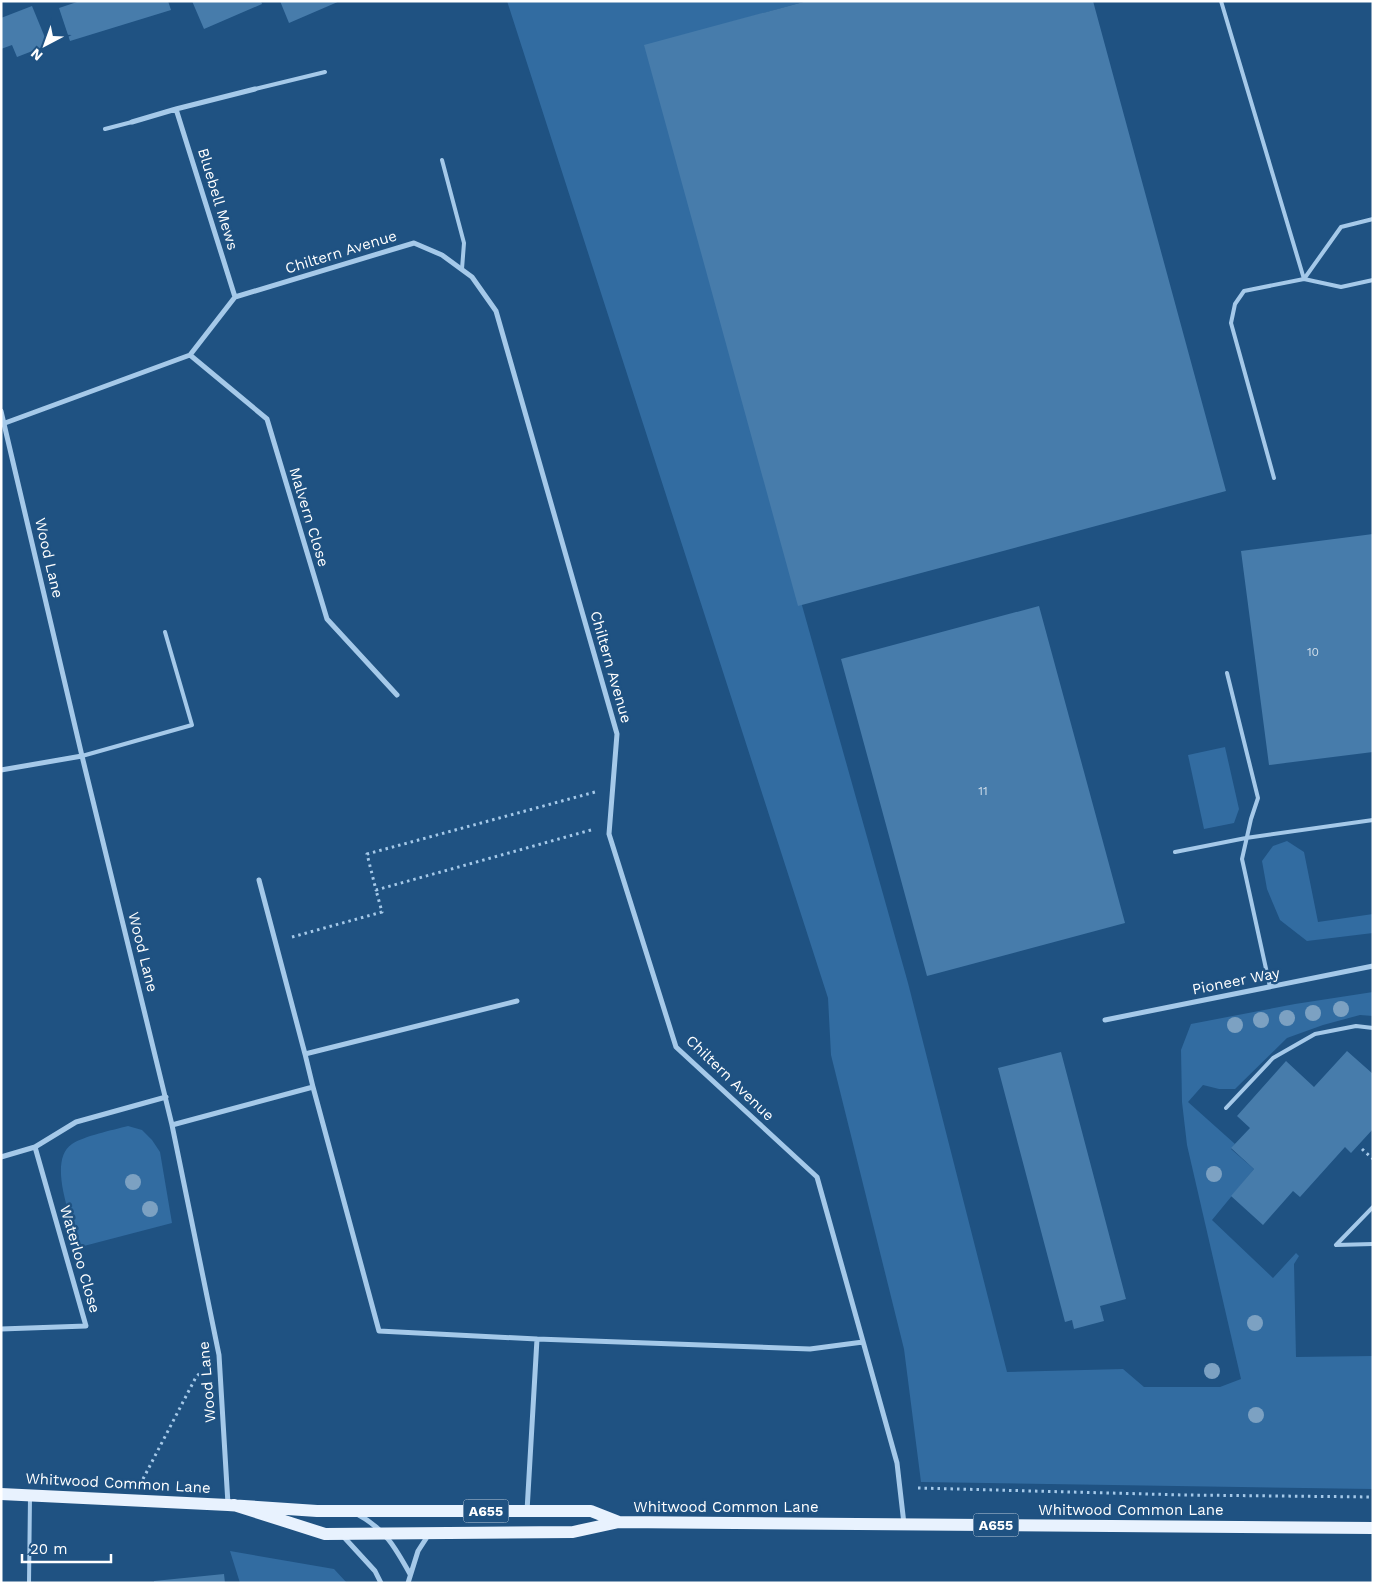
<svg xmlns="http://www.w3.org/2000/svg" width="1374" height="1584" font-family="'Work Sans',sans-serif">
<rect width="100%" height="100%" fill="#1f5282"/>
<path fill="#326ca1" d="M507,1H807L645,46L908,983L1007,1372L1123,1369L1144,1387H1220L1241,1379L1187,1145L1182,1102L1181,1050L1191,1024L1295,1004L1373,992V1016L1360,1015L1323,1025L1287,1038L1235,1089H1219L1203,1085L1188,1102L1235,1144L1231,1149L1254,1169L1212,1220L1273,1278L1296,1253L1299,1256L1294,1264L1296,1357L1373,1356V1489L921,1482L904,1349L831,1055L828,998Z
M1225,747L1239,809L1234,823L1204,829L1188,755Z
M1287,841L1304,852L1318,922L1373,914V933L1307,941L1280,920L1267,889L1262,861L1273,846Z
M128,1126L142,1130L152,1140L160,1152L172,1223L80,1247C73,1224 46,1161 72,1144C84,1136 113,1130 128,1126Z
M230,1551L334,1569L347,1583H240Z"/>
<path fill="#477cab" d="M80,1H168L171,10L70,41L59,8Z
M192,1H261L262,4L204,29Z
M280,1H340L289,23Z
M807,1H1093L1226,491L798,606L644,45Z
M32,6L48,45L17,57L12,45L1,49V18Z
M1373,534V752L1269,765L1241,551Z
M1039,606L1125,923L927,976L841,659Z
M1347,1051L1373,1074V1129L1351,1153L1345,1147L1300,1197L1293,1191L1263,1225L1231,1196L1254,1169L1231,1148L1250,1128L1237,1116L1286,1061L1314,1087Z
M1061,1052L1126,1299L1100,1306L1104,1321L1074,1329L1072,1320L1065,1322L998,1068Z
M224,1574L225,1583H154V1581Z"/>
<g fill="none" stroke-linecap="round" stroke-linejoin="round">
<path stroke="#a5c9e9" stroke-width="3" stroke-dasharray="2.5 4" stroke-linecap="butt" d="M591,830L376,890L367,854L595,792
M292,937L382,912L376,890
M1362,1149L1373,1159
M143,1479L196,1377L202,1371
M918,1488L1185,1495L1373,1497"/>
<path stroke="#a5c9e9" stroke-width="4" d="M1221,1L1304,279L1244,291L1235,304L1231,323L1274,478
M255,89L325,72
M105,129L132,122
M442,160L464,243L462,269
M1373,219L1341,227L1304,279L1341,287L1373,280
M1227,673L1258,798L1251,819L1242,859L1270,987
M82,756L192,725L165,632
M1175,852L1246,838L1373,820
M1226,1108L1273,1058L1315,1034L1356,1026L1373,1028
M1336,1245L1373,1207
M1336,1245L1373,1244
M29,1583L30,1497"/>
<path stroke="#a5c9e9" stroke-width="5" d="M132,122L176,109
M235,297L176,109L255,89
M190,355L267,419L327,619L397,695
M1,411L82,756L172,1125L219,1355L228,1504
M5,423L190,355L235,297L414,243L442,255L472,277L496,311L617,734L609,834L676,1047L817,1177L897,1463L904,1524
M1,770L82,756
M259,880L305,1054
M1105,1020L1373,966
M313,1087L305,1054L517,1001
M172,1125L313,1087L379,1331L537,1339
M1,1157L35,1147L76,1122L166,1097
M1,1329L86,1326L35,1147
M527,1511L537,1339L810,1349L863,1342
M357,1514C385,1529 395,1547 410,1574
M342,1535L375,1571L381,1583
M408,1583L418,1551L429,1534"/>
<path stroke="#e8f2fe" stroke-width="12" d="M1,1494L228,1505L317,1511H591L619,1522
M234,1505L325,1534L573,1532L619,1522L1373,1528"/>
</g>
<g fill="#7ca1c2">
<circle cx="1341" cy="1009" r="8"/>
<circle cx="1313" cy="1013" r="8"/>
<circle cx="1287" cy="1018" r="8"/>
<circle cx="1261" cy="1020" r="8"/>
<circle cx="1235" cy="1025" r="8"/>
<circle cx="1214" cy="1174" r="8"/>
<circle cx="133" cy="1182" r="8"/>
<circle cx="150" cy="1209" r="8"/>
<circle cx="1255" cy="1323" r="8"/>
<circle cx="1212" cy="1371" r="8"/>
<circle cx="1256" cy="1415" r="8"/>
</g>
<g text-anchor="middle" dominant-baseline="central" stroke-width="5" stroke-linejoin="round" paint-order="stroke">
<g font-size="12" fill="#d1deea">
<text x="1313" y="652">10</text>
<text x="983" y="791">11</text>
</g>
<g fill="#1f5282" stroke="#bccbda" stroke-width="1">
<rect x="463.5" y="1499.5" width="45" height="23" rx="4"/>
<rect x="973.5" y="1513.5" width="45" height="23" rx="4"/>
</g>
<g font-size="14" font-weight="bold" fill="#fff">
<text x="486" y="1511">A655</text>
<text x="996" y="1525">A655</text>
</g>
<g font-size="15" fill="#fff" stroke="#1f5282">
<text transform="translate(218 199) rotate(73)">Bluebell Mews</text>
<text transform="translate(341 252) rotate(-17)">Chiltern Avenue</text>
<text transform="translate(309 517) rotate(73)">Malvern Close</text>
<text transform="translate(49 558) rotate(77)">Wood Lane</text>
<text transform="translate(611 667) rotate(74)">Chiltern Avenue</text>
<text transform="translate(143 952) rotate(76)">Wood Lane</text>
<text transform="translate(1236 981) rotate(-11)">Pioneer Way</text>
<text transform="translate(730 1078) rotate(44)">Chiltern Avenue</text>
<text transform="translate(80 1259) rotate(74)">Waterloo Close</text>
<text transform="translate(207 1382) rotate(-95)">Wood Lane</text>
<text transform="translate(118 1483) rotate(3)">Whitwood Common Lane</text>
<text x="726" y="1507">Whitwood Common Lane</text>
<text x="1131" y="1510">Whitwood Common Lane</text>
</g>
</g>
<rect width="1374" height="1584" fill="none" stroke="#ffffff" stroke-width="5"/>
<g transform="translate(45 45) rotate(221)" stroke="#1f5282" stroke-width="4" paint-order="stroke">
<path d="M0-4L9 19L0 12L-9 19Z" fill="#ffffff"/>
<text y="-8" font-size="14" font-weight="bold" text-anchor="middle" fill="#ffffff">N</text>
</g>
<path d="M22 1554v8h89v-8" fill="none" stroke="#ffffff" stroke-width="2.5"/>
<text x="30" y="1554" font-size="15" fill="#ffffff" stroke="#1f5282" stroke-width="4" paint-order="stroke">20 m</text>
</svg>
